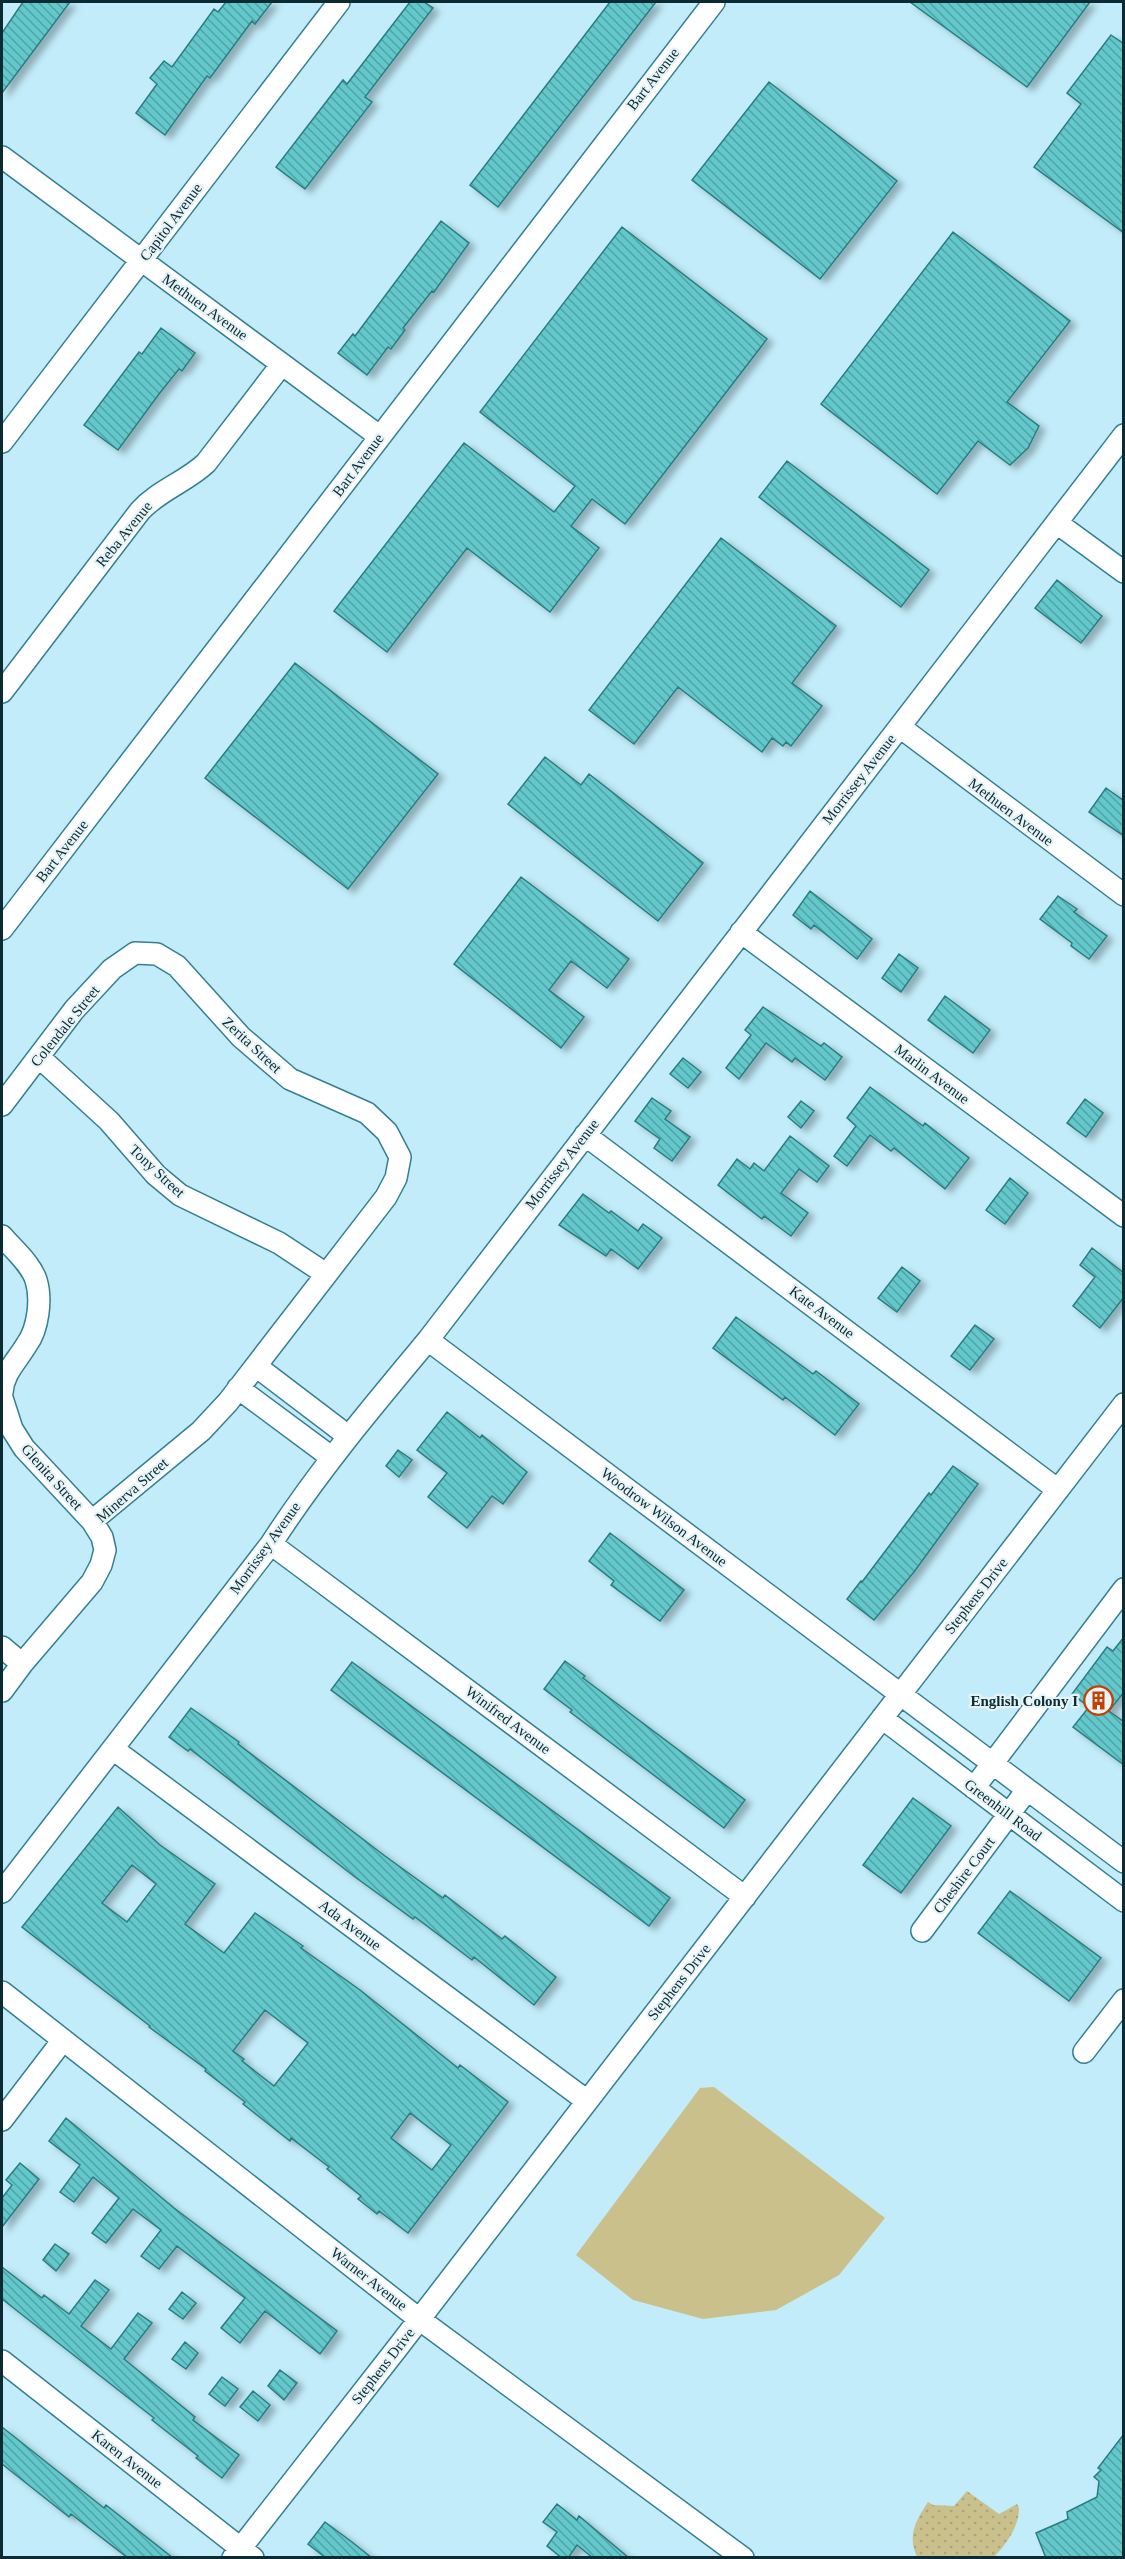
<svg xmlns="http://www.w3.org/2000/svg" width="1125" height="2559" font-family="Georgia,serif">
<defs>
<pattern id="park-dots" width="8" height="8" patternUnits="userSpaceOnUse" patternTransform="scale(1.5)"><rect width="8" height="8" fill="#cac08c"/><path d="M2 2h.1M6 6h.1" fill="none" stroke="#aca579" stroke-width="1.8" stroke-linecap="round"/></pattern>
<pattern id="building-back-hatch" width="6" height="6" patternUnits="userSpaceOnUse" patternTransform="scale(1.5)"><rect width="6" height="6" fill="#64c8cb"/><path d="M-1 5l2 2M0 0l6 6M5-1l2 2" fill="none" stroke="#51a3a5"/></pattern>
<filter id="shadow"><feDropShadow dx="6" dy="4" stdDeviation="3" flood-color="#0004"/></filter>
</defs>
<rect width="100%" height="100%" fill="#c2ecf9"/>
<path fill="url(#park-dots)" d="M967,2491L999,2514L1017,2504L1019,2508C1019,2528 1006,2544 994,2557H917C907,2536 916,2520 928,2502L933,2505L954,2506Z"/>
<path fill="#cac08c" d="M714,2087L885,2218L839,2275L776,2310L703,2319L633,2300L576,2255L700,2088Z"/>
<path fill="url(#building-back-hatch)" stroke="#297d80" stroke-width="1.5" fill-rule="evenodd" filter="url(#shadow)" d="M23,2H70L2,93V33Z
M226,2H272L255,24L252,21L210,78L207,76L165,135L136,113L157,84L150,78L164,61L172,67L214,9L218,12Z
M410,2H424L433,8L365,97L372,102L305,189L276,167L343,80L347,84Z
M610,2H656L498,207L470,185Z
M910,2H1090L1027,87Z
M1111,35L1124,44V233L1034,167L1081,104L1067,93Z
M769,82L897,181L820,279L692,180Z
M441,221L469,243L434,292L432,291L403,328L405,330L391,349L388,347L367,375L338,353L353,334L355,336Z
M622,227L767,339L625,524L592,499L571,526L599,548L550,612L467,548L387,652L334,611L464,443L554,512L575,486L480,412Z
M953,232L1070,321L1007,402L1039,426L1028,448L1010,465L978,441L937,494L821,404Z
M161,328L195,353L182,371L179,369L159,394L118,450L84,425L139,352L142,354Z
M787,461L929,570L901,607L759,497Z
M721,538L836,626L792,683L822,706L791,746L786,742L783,746L772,738L762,752L678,687L634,744L589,710Z
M1057,580L1102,616L1081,643L1035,608Z
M295,663L438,774L348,889L205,778Z
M545,757L581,785L589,774L703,863L658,921L508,804Z
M1106,788L1124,801V836L1089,812Z
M521,877L629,959L607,988L571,961L549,990L584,1017L561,1048L454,964Z
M810,891L872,939L857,959L814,925L811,929L793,915Z
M1058,896L1077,909L1074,912L1107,936L1089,959L1071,946L1072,943L1040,919Z
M899,954L918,968L901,992L882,978Z
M945,996L990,1030L973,1053L928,1020Z
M763,1007L821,1046L824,1043L842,1057L825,1080L795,1058L792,1062L766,1043L739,1079L726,1068L751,1035L745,1030Z
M683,1058L701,1072L688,1088L670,1074Z
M870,1087L923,1126L925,1123L969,1158L945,1189L894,1148L891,1151L870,1135L847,1166L834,1156L856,1126L847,1118Z
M652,1098L671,1111L665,1119L690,1137L672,1161L654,1148L660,1139L635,1121Z
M1085,1099L1103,1113L1086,1137L1067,1123Z
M801,1101L814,1111L801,1128L788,1117Z
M790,1136L829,1166L817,1182L799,1169L781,1193L808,1213L791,1236L764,1216L762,1219L718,1185L737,1159L750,1169L754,1163L764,1171Z
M1010,1178L1028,1193L1005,1224L986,1210Z
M583,1194L609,1213L611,1211L638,1231L643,1224L662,1238L638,1269L611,1249L606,1256L559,1225Z
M1092,1248L1124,1273V1297L1100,1328L1073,1306L1095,1277L1080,1265Z
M902,1267L920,1281L897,1312L878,1298Z
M736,1317L813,1374L816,1371L859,1404L835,1435L785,1397L783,1400L713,1348Z
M975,1325L994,1339L970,1370L951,1356Z
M447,1412L480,1438L482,1435L527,1472L503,1504L492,1496L467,1528L428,1497L447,1473L417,1450Z
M398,1450L412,1460L399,1477L386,1466Z
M953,1466L978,1484L914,1572L874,1620L847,1599L861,1581L862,1582L929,1493L931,1495Z
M610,1533L684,1590L660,1621L611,1585L614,1581L589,1561Z
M1124,1637V1692L1109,1711L1124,1722V1765L1073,1727L1089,1707L1072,1694L1107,1647L1113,1651Z
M565,1661L585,1676L583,1678L745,1800L724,1828L570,1712L572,1710L544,1689Z
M352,1662L670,1898L649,1926L331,1690Z
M191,1708L239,1742L238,1744L385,1856L443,1898L445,1895L502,1939L505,1936L556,1977L534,2005L474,1957L472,1960L415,1917L413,1919L355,1877L190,1749L188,1751L169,1737Z
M913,1798L951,1826L901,1893L863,1865Z
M118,1807L160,1845L215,1884L185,1924L224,1953L255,1913L303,1946L301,1948L360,1990L458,2068L460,2065L508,2102L408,2233L379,2211L377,2214L358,2199L361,2196L327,2169L329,2167L291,2138L290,2141L243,2104L245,2102L205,2071L206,2069L149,2027L150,2026L22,1927ZM132,1865L156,1884L127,1922L102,1903ZM265,2010L308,2043L274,2086L242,2061L244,2059L233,2051ZM410,2113L451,2145L432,2170L391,2138Z
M1010,1891L1101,1958L1069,2001L978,1933Z
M66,2118L174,2208L337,2331L320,2354L265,2311L240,2343L221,2328L245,2298L177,2246L159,2269L141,2256L161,2230L133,2209L106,2243L92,2233L119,2198L93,2177L74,2202L60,2192L80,2165L49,2141Z
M20,2163L39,2179L2,2227V2198L12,2185L6,2180Z
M55,2244L69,2254L56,2271L43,2260Z
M2,2267L42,2298L44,2295L69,2314L95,2280L109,2290L81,2326L111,2349L138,2313L152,2323L124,2359L195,2417L193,2420L239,2455L222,2478L196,2458L198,2456L152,2420L154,2418L2,2299Z
M182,2292L196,2303L183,2319L169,2309Z
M185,2342L198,2353L186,2369L172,2359Z
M280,2370L297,2383L284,2400L268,2386Z
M222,2377L238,2389L225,2406L209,2394Z
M253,2391L270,2405L258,2421L240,2407Z
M2,2427L104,2508L106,2505L173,2558H128L71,2514L69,2517L2,2464Z
M1124,2434V2558H1046L1036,2533L1068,2519L1067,2512L1097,2497L1099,2481L1094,2477L1101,2470L1098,2468Z
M557,2504L577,2520L579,2516L629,2558H593L577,2545L568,2558H562L547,2546L557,2532L543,2522Z
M325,2522L352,2542L372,2558H326L308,2544Z"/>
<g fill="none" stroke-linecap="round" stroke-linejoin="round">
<defs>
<path id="minor" d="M2,157L379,436
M2,442L339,2
M1057,523L1124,572
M2,692L140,511C159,490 186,482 206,463L282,364
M900,727L1124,895
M2,929L714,2
M741,932L1124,1216
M39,1057L109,1121L156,1175L180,1195L279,1243L326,1274
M2,1105L74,1010L112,969L135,953L157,954L177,966L241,1037L290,1079L367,1113L387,1132L400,1157L396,1178L386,1197L228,1402L201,1431L92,1521
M585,1135L1058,1490
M2,1236C13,1249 31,1264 36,1280C42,1299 38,1329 27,1344C17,1361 3,1373 2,1393
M428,1340L1124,1862
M256,1366L348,1436
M238,1388L331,1457
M2,1398L12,1429L24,1448L92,1521L102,1537L105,1550L101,1565L92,1582L22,1664L2,1691
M271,1544L745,1897
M2,1647L22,1664
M882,1718L1124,1901
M113,1749L587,2101
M974,1788L1124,1589
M2,1892L271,1544C318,1471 373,1406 428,1340L1124,435
M922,1931L1027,1790
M2,1992L419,2319L743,2558
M1084,2052L1124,2000
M2,2120L63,2040
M2,2361L253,2558
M233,2558L398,2347L1124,1404"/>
</defs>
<use href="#minor" stroke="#357f93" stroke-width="24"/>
<use href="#minor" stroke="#fff" stroke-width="21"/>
</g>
<defs>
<symbol id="building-ring" viewBox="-11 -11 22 22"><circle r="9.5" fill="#e6f4f8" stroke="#c53f02" stroke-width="1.5"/><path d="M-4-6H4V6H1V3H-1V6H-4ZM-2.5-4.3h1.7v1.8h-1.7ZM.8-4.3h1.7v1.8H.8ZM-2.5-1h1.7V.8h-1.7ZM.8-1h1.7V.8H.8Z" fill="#c53f02"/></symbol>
</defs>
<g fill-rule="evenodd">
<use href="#building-ring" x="1082" y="1684" width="33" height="33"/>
</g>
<g text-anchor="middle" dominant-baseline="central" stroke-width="4.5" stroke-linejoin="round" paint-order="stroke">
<g font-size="15" fill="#0b2a32" stroke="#e6f4f8">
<text transform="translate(653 79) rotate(-52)">Bart Avenue</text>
<text transform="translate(171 222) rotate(-53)">Capitol Avenue</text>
<text transform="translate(205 307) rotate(36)">Methuen Avenue</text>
<text transform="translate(358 465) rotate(-53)">Bart Avenue</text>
<text transform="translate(124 534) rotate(-51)">Reba Avenue</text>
<text transform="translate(859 779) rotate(-52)">Morrissey Avenue</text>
<text transform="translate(1011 812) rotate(37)">Methuen Avenue</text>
<text transform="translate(62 851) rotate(-52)">Bart Avenue</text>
<text transform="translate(65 1026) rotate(-51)">Colendale Street</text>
<text transform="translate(252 1045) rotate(43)">Zerita Street</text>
<text transform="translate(932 1074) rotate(37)">Marlin Avenue</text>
<text transform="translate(562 1164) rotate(-52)">Morrissey Avenue</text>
<text transform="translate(157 1171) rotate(43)">Tony Street</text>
<text transform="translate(822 1312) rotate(37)">Kate Avenue</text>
<text transform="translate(52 1477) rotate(48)">Glenita Street</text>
<text transform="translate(132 1490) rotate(-41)">Minerva Street</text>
<text transform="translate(664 1517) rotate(37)">Woodrow Wilson Avenue</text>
<text transform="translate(265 1548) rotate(-54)">Morrissey Avenue</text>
<text transform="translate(976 1596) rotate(-52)">Stephens Drive</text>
<text transform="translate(508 1720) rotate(37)">Winifred Avenue</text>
<text transform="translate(1003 1810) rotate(37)">Greenhill Road</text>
<text transform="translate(964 1875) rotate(-53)">Cheshire Court</text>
<text transform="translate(350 1925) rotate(37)">Ada Avenue</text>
<text transform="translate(679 1982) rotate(-52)">Stephens Drive</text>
<text transform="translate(369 2279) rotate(38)">Warner Avenue</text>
<text transform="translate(383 2366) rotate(-52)">Stephens Drive</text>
<text transform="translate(127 2459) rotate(38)">Karen Avenue</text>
</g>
<g font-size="15" font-weight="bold" fill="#0b2a32" stroke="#e6f4f8" text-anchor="end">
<text x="1078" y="1701">English Colony I</text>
</g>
</g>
<rect width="1125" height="2559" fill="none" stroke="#0b2a32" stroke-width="6"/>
</svg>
